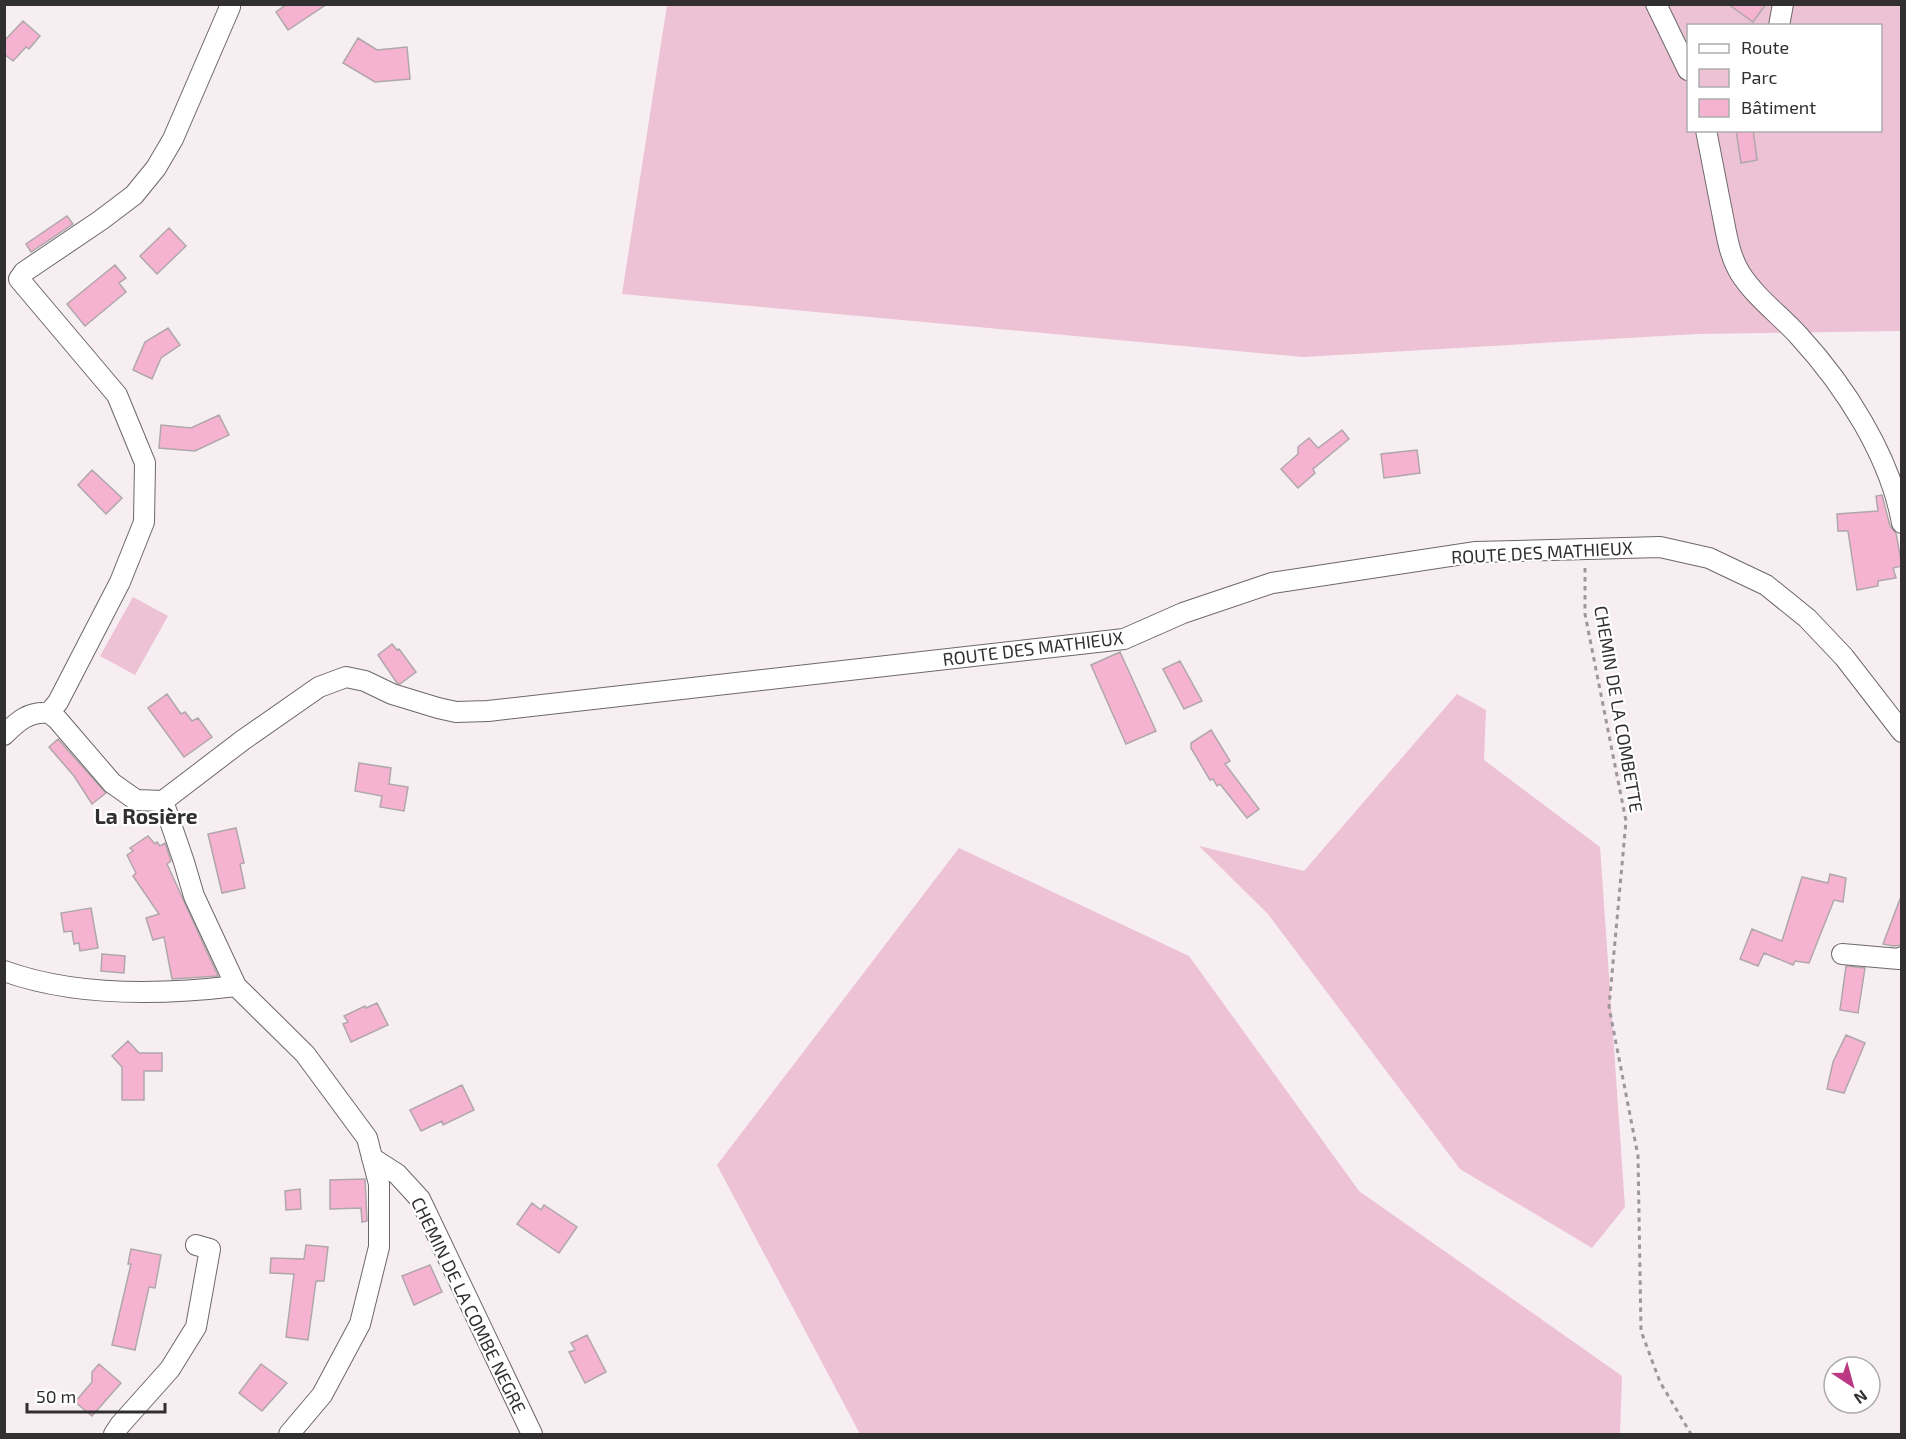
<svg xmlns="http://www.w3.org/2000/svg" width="1906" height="1439" font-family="'Exo 2',sans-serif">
<rect width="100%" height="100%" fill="#f6eef1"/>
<path fill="#ecc2d4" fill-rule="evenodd" d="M667,5H1901V331L1697,334L1303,357L622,294ZM1688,26H1880V130H1688Z
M133,597L168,616L135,675L100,656Z
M1457,694L1486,710L1484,760L1600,847L1625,1207L1592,1248L1460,1169L1268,914L1199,846L1304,871Z
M959,848L1189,956L1359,1191L1622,1376L1620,1434H860L717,1165Z"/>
<path fill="#f6b3d1" stroke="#afa7aa" stroke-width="1.5" d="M287,4H327L288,30L276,12Z
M1728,4H1766L1753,22Z
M23,21L40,36L29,49L26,47L13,61L4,54V41Z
M358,38L377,50L407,47L410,79L375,82L343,63Z
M1736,130H1753L1757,160L1741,163Z
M67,216L73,224L31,252L26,244Z
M169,228L186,246L157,274L140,256Z
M115,265L126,278L119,283L126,292L85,326L67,304Z
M168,328L180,345L161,358L152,379L133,370L145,342Z
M219,415L229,435L195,451L159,448L161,425L191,428Z
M1342,430L1349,439L1313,469L1315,473L1298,488L1281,469L1298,454V447L1309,438L1318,448Z
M1417,450L1420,473L1384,478L1381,454Z
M92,470L122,498L106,514L78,485Z
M1882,495L1890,526L1896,533L1902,566L1893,568L1896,578L1878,581V586L1857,590L1848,531H1838L1837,514L1878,511L1876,496Z
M392,644L397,650L399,649L416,672L400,684L397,683L378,655Z
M1120,652L1156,731L1126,744L1091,665Z
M1180,661L1202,701L1184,709L1163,669Z
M167,694L181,714L185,712L192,721L198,718L212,737L184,757L148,708Z
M1211,730L1230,761L1225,764L1259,809L1247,818L1220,784L1217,786L1213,779L1210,780L1191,748V743Z
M58,739L106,793L92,804L74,776L49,747Z
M359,763L391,768L389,784L408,787L404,811L380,807L382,796L355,791Z
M236,828L244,863L240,864L245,888L222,893L208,834Z
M148,836L155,844L157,842L160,846L165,843L171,861L167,864L218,976L172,979L164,937L153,940L146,918L159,914L133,876L136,873L127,855L133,851L130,848Z
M1830,874L1846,878L1843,902L1834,900L1809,963L1795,961L1793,965L1764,953L1758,966L1740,959L1752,929L1782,941L1802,877L1828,883Z
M1900,899H1902V945L1893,946L1883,944Z
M91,908L98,948L80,951L79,943L74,944L72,931L64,932L61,913Z
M102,954L125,956L124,973L101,971Z
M1846,966L1865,968L1858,1013L1840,1010Z
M377,1003L388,1025L351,1042L343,1024L348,1022L344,1016L365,1006L366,1008Z
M1846,1035L1865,1043L1844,1093L1827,1089L1833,1062Z
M128,1041L139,1053H162V1071H144V1100H122V1067L112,1056Z
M462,1085L474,1110L443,1125L442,1121L421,1131L410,1110Z
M365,1179L367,1221L362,1222L361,1208L330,1209V1180Z
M300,1189L301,1209L286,1210L285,1191Z
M532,1203L541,1210L544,1205L577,1227L559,1253L517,1224Z
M306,1245L328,1247L324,1281H316L308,1340L286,1337L294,1274L270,1273L271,1258L304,1259Z
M131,1249L161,1255L155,1288L149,1287L135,1350L112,1345L131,1264H128Z
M430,1265L442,1292L414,1305L402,1276Z
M587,1335L606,1372L585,1383L569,1352L575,1350L571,1343Z
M99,1364L121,1383L92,1416L75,1402L92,1382V1372Z
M261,1364L287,1383L262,1411L239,1393Z"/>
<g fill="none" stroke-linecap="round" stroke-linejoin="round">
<defs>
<path id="minor" d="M1656,4L1688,70
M1779,26L1783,4
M1706,130C1711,156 1716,182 1721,207C1726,230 1728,253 1740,273C1756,298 1780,315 1799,336C1845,386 1890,456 1902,523
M49,713L58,702L120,582L144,522L145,463L117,395L19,279L24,272L101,220L134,195L156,168L173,139L230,7
M49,713L57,719L112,783L136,800L163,801
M4,735C18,721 29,711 49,713
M163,801L243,740L319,687L346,677L365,681L392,694L438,708L456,712L488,711L1124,639L1183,613L1272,583L1476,552L1660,547L1709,558L1766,585L1807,618L1844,657L1902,732
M163,801L184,862L194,896L236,986L305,1054L367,1138L379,1184V1247L360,1324L322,1395L289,1434
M1842,954L1899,959L1902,957
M4,971C76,997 162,995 236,986
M372,1158L397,1174L420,1199L532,1434
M114,1434L120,1425L170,1369L196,1327L210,1249L196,1245"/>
</defs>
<use href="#minor" stroke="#6e676a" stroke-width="22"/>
<path stroke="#9d979a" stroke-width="3" stroke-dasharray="4.5 4.5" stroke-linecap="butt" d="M1585,568V614L1626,821L1609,1007L1638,1156L1641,1331L1660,1382L1691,1434"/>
<use href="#minor" stroke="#fff" stroke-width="20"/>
</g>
<g text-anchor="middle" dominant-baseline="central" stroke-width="4.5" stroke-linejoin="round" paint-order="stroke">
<g font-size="18" fill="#322f31" stroke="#fff">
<text transform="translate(1542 552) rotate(-3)">ROUTE DES MATHIEUX</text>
<text transform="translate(1033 648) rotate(-7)">ROUTE DES MATHIEUX</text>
<text transform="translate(1619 709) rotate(80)">CHEMIN DE LA COMBETTE</text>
<text transform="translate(469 1305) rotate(64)">CHEMIN DE LA COMBE NEGRE</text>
</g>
<g font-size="21" font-weight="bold" fill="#322f31" stroke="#fff">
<text x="146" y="815">La Rosière</text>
</g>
</g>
<rect width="1906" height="1439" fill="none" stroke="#322f31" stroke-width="12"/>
<rect x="1687" y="24" width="195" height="108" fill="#ffffff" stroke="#adacad" stroke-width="1.5"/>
<rect x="1699" y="44" width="30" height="9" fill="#ffffff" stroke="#adacad" stroke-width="1.5"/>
<text x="1741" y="54" font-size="18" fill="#322f31">Route</text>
<rect x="1699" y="69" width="30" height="18" fill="#ecc2d4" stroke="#adacad" stroke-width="1.5"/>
<text x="1741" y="84" font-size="18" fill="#322f31">Parc</text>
<rect x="1699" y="99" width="30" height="18" fill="#f6b3d1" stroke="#adacad" stroke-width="1.5"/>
<text x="1741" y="114" font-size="18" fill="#322f31">Bâtiment</text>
<g transform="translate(1852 1385) rotate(144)"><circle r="28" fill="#ffffff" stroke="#adacad" stroke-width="1.5"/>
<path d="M0-4.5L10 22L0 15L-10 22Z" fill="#ba3881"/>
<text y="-9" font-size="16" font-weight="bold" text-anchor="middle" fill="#322f31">N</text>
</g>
<path d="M27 1403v9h138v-9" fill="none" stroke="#322f31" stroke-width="3"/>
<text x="36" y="1403" font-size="18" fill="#322f31" stroke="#ffffff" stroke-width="4.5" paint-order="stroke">50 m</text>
</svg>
